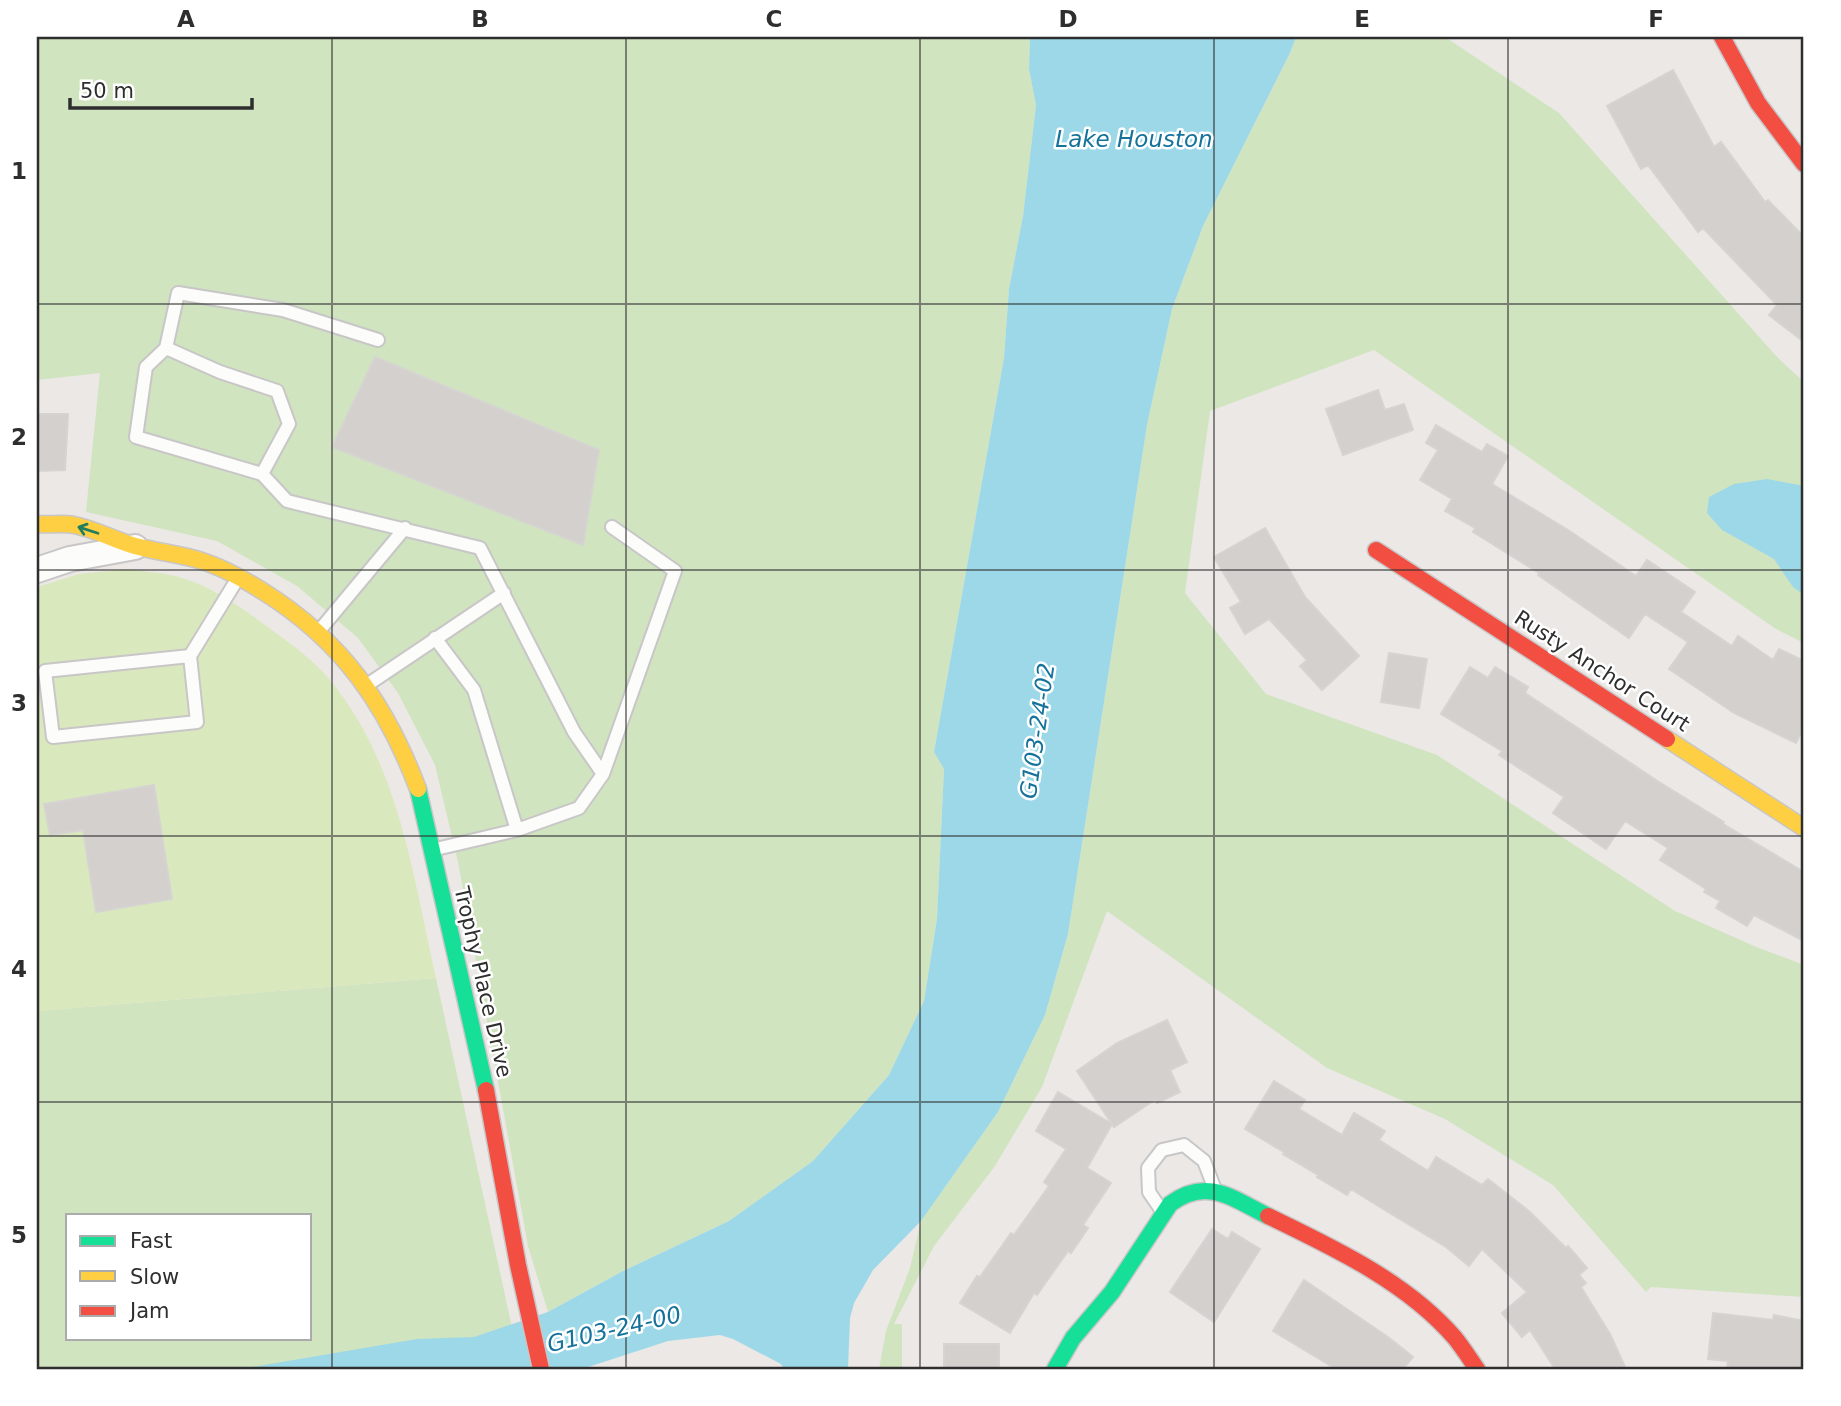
<svg xmlns="http://www.w3.org/2000/svg" width="1841" height="1406" font-family="'DejaVu Sans',sans-serif">
<rect width="100%" height="100%" fill="#ebe8e5"/>
<path fill="#d0e4c0" fill-rule="evenodd" d="M37,37H1030L1029,69L1036,105L1023,216L1009,289L1004,358L934,752L944,769L937,919L924,1001L889,1075L813,1161L729,1221L623,1271L548,1312L528,1246L458,862L435,765L398,693L358,638L297,586L217,541L86,512L100,373L37,380Z
M1296,37H1445L1559,113L1778,358L1804,382V643L1776,629L1374,350L1210,411L1185,593L1266,694L1437,755L1675,911L1754,946L1804,965V1297L1651,1287L1646,1292L1553,1185L1445,1119L1327,1068L1107,911L1042,1087L995,1166L934,1246L894,1324H902V1369H879L886,1331L910,1268L921,1221L998,1112L1045,1015L1068,934L1147,425L1172,309L1203,226L1290,53Z
M436,978L521,1369H37V1011ZM68,1215H310V1338H68Z"/>
<path fill="#dae8be" d="M128,569C143,572 160,572 175,576C211,585 244,609 273,631C293,645 313,660 329,679C399,762 413,876 436,978L37,1011V587L79,574Z"/>
<path fill="#9dd8e8" d="M1030,37H1296L1290,53L1203,226L1172,309L1147,425L1068,934L1045,1015L998,1112L921,1221L873,1270L854,1303L850,1318L848,1369H784L781,1364L733,1339L720,1335L668,1341L582,1369H240L417,1339L474,1337L548,1312L623,1271L729,1221L813,1161L889,1075L924,1001L937,919L944,769L934,752L1004,358L1009,289L1023,216L1036,105L1029,69Z
M1767,479L1804,486V595L1793,587L1774,559L1722,530L1707,513L1709,497L1734,484Z"/>
<path fill="#d3d0ce" stroke="#d6d4d1" stroke-width="2" d="M1673,70L1714,147L1721,142L1765,202L1768,200L1804,237V342L1769,315L1777,305L1703,228L1698,232L1648,165L1641,169L1607,106Z
M375,357L599,450L583,545L332,447Z
M1378,390L1385,410L1404,404L1413,430L1343,455L1326,409Z
M37,414H68L65,470L37,471Z
M1436,425L1482,452L1487,444L1508,456L1492,484L1568,530L1636,576L1647,560L1695,592L1681,612L1732,646L1738,636L1773,660L1779,649L1804,661V727L1796,743L1734,713L1669,669L1688,642L1645,614L1629,638L1538,575L1539,573L1473,532L1475,528L1445,511L1452,499L1420,480L1438,450L1426,443Z
M1265,528L1305,597L1359,656L1322,690L1300,666L1307,660L1269,619L1245,634L1230,608L1241,602L1214,557Z
M1389,653L1427,659L1419,708L1381,702Z
M1470,667L1488,678L1495,667L1528,687L1525,693L1659,782L1724,822L1723,824L1804,872V941L1754,915L1747,926L1716,908L1720,901L1704,892L1706,889L1660,860L1668,848L1625,821L1606,849L1553,813L1564,797L1499,755L1502,751L1441,714Z
M154,785L172,899L96,912L83,830L50,835L44,804Z
M1167,1020L1187,1062L1170,1070L1180,1092L1157,1103L1156,1099L1114,1127L1077,1071L1117,1043Z
M1274,1081L1305,1100L1299,1109L1342,1135L1354,1113L1385,1131L1379,1140L1428,1171L1436,1157L1482,1185L1488,1179L1530,1212L1566,1248L1568,1246L1587,1268L1579,1275L1586,1283L1581,1287L1610,1334L1626,1369H1555L1530,1330L1522,1337L1502,1313L1527,1292L1482,1249L1469,1266L1446,1247L1383,1209L1351,1189L1347,1195L1317,1177L1318,1175L1283,1154L1284,1152L1245,1129Z
M1058,1092L1112,1124L1087,1168L1111,1183L1083,1225L1088,1228L1071,1253L1068,1251L1037,1295L1034,1293L1010,1333L960,1303L977,1276L980,1277L1011,1233L1014,1235L1049,1186L1044,1182L1066,1149L1036,1131Z
M1212,1229L1228,1239L1232,1232L1260,1249L1214,1322L1170,1292Z
M1304,1280L1388,1337L1413,1357L1403,1369H1336L1273,1331Z
M1713,1313L1773,1320L1774,1315L1804,1321V1369H1727L1728,1361L1708,1359Z
M944,1344H999V1369H944Z"/>
<g fill="none" stroke-linecap="round" stroke-linejoin="round">
<defs>
<path id="lane" d="M378,340L283,310L178,293L166,348L146,367L136,437L262,474L287,501L480,548L574,732L603,774
M166,348L220,372L277,391L289,424L262,474
M319,631L405,528
M435,638L474,690L517,830
M190,656L197,722L53,737L45,671L190,656L238,578
M367,685L504,593
M436,849L517,830L579,808L603,774L675,571L612,527
M1162,1211L1149,1192L1148,1168L1162,1150L1184,1145L1204,1161L1214,1187"/>
<path id="street" d="M37,570L70,559L135,547"/>
<path id="fast" d="M418,789L486,1090
M1055,1369L1073,1338L1112,1292L1170,1204C1207,1176 1233,1199 1268,1216"/>
<path id="slow" d="M37,524C49,525 62,523 74,525C95,529 114,540 135,546C157,552 180,554 202,561C224,568 245,580 264,592C342,641 386,704 418,789
M1667,739L1804,828"/>
<path id="jam" d="M1722,37L1758,103L1804,164
M1376,550L1667,739
M486,1090L518,1265L541,1369
M1268,1216C1334,1248 1407,1282 1455,1338C1463,1348 1470,1359 1477,1369"/>
</defs>
<use href="#lane" stroke="#c8c6c7" stroke-width="16"/>
<use href="#street" stroke="#c8c6c7" stroke-width="28"/>
<use href="#fast" stroke="#c8c6c7" stroke-width="19"/>
<use href="#slow" stroke="#c8c6c7" stroke-width="19"/>
<use href="#jam" stroke="#c8c6c7" stroke-width="19"/>
<use href="#lane" stroke="#fcfcfb" stroke-width="12"/>
<use href="#street" stroke="#fcfcfb" stroke-width="24"/>
<use href="#fast" stroke="#16e098" stroke-width="16"/>
<use href="#slow" stroke="#ffcf43" stroke-width="16"/>
<use href="#jam" stroke="#f24e42" stroke-width="16"/>
</g>
<defs><path id="oneway-shaft" d="M-6 0H5M1.5-3L5.5 0L1.5 3" fill="none" stroke-width="1.6" stroke-linecap="round" stroke-linejoin="round" transform="scale(1.75)"/></defs>
<use stroke="#237e5e" href="#oneway-shaft" transform="translate(88 530) rotate(-162)"/>
<path fill="none" stroke="#2e2e2e" stroke-width="2" stroke-opacity="0.55" d="M332,37V1369M626,37V1369M920,37V1369M1214,37V1369M1508,37V1369M37,304H1804M37,570H1804M37,836H1804M37,1102H1804"/>
<g text-anchor="middle" dominant-baseline="central" stroke-width="5" stroke-linejoin="round" paint-order="stroke">
<g font-size="21" fill="#2e2e2e" stroke="#fff">
<text transform="translate(1602 671) rotate(33)">Rusty Anchor Court</text>
<text transform="translate(483 982) rotate(77)">Trophy Place Drive</text>
</g>
<g font-size="23" font-style="italic" fill="#15729b" stroke="#fff">
<text x="1134" y="139">Lake Houston</text>
<text transform="translate(1037 731) rotate(-82)">G103-24-02</text>
<text transform="translate(614 1329) rotate(-13)">G103-24-00</text>
</g>
</g>
<rect width="1841" height="1406" fill="none" stroke="#ffffff" stroke-width="77"/>
<rect x="66" y="1214" width="245" height="126" fill="#ffffff" stroke="#ababab" stroke-width="2"/>
<rect x="80" y="1236" width="35" height="10" fill="#16e098" stroke="#ababab" stroke-width="2"/>
<text x="130" y="1248" font-size="21" fill="#2e2e2e">Fast</text>
<rect x="80" y="1271" width="35" height="10" fill="#ffcf43" stroke="#ababab" stroke-width="2"/>
<text x="130" y="1284" font-size="21" fill="#2e2e2e">Slow</text>
<rect x="80" y="1306" width="35" height="10" fill="#f24e42" stroke="#ababab" stroke-width="2"/>
<text x="130" y="1318" font-size="21" fill="#2e2e2e">Jam</text>
<path d="M70 98v10h182v-10" fill="none" stroke="#2e2e2e" stroke-width="3.5"/>
<text x="80" y="98" font-size="21" fill="#2e2e2e" stroke="#ffffff" stroke-width="5" paint-order="stroke">50 m</text>
<rect x="38" y="38" width="1764" height="1330" fill="none" stroke="#2e2e2e" stroke-width="2.5"/>
<g font-size="23" text-anchor="middle" font-weight="bold" fill="#2e2e2e">
<text x="186" y="27">A</text>
<text x="480" y="27">B</text>
<text x="774" y="27">C</text>
<text x="1068" y="27">D</text>
<text x="1362" y="27">E</text>
<text x="1656" y="27">F</text>
<text x="19" y="179">1</text>
<text x="19" y="445">2</text>
<text x="19" y="711">3</text>
<text x="19" y="977">4</text>
<text x="19" y="1243">5</text>
</g>
</svg>
